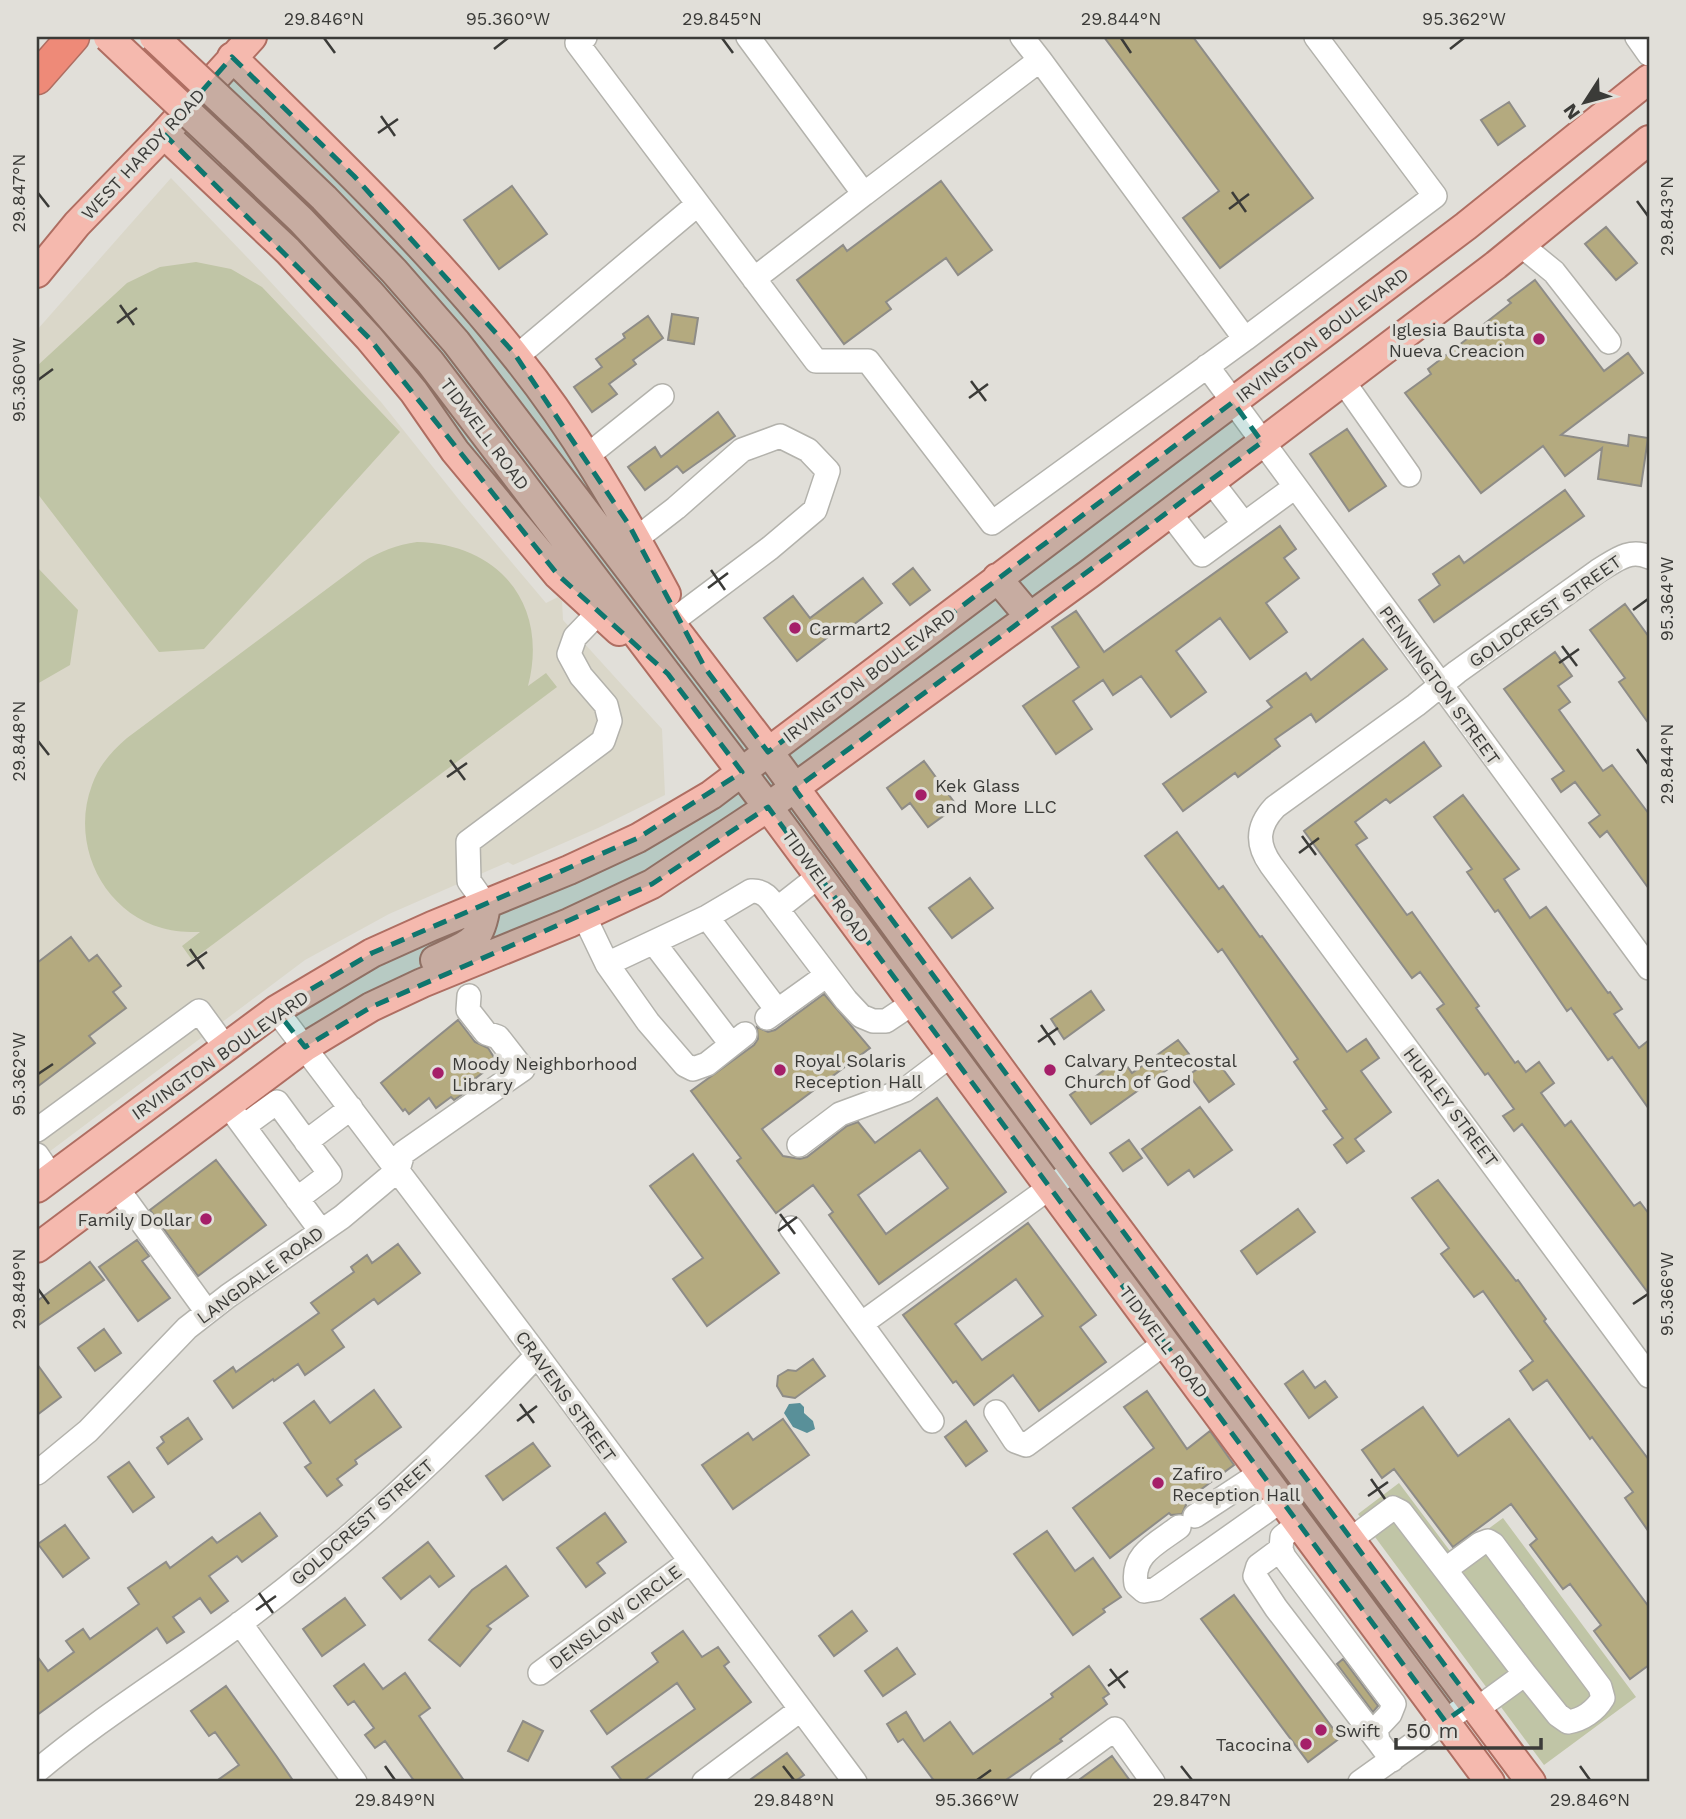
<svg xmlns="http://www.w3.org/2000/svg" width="1686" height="1819" font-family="'Work Sans',sans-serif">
<rect width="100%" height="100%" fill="#e1dfd9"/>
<path fill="#dad7c9" d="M171,178L267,278L381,402L460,501L546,603L558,597L562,601L563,620L662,729L665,795L598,828L513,865L508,862L389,914L305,960L37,1161V330Z"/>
<path fill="#c0c5a6" d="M196,262L231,269L262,287L400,432L204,649L159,652L37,493V366L127,283L160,267Z
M417,542C500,544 549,605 528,686L546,673L557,687L192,960L182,946L200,932C187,932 175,932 162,928C102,911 70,843 92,785C99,765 112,751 127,738L363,562C380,551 397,545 417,542Z
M37,567L78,610L70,665L37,684Z
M1399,1483L1453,1555L1503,1518L1636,1697L1544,1765L1358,1514Z"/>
<path fill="#599099" d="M800,1403L804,1407V1413L813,1421L815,1429L807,1433L793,1427L784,1413L789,1404Z"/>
<path fill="#b4aa7f" stroke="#8e8c87" stroke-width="2" fill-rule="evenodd" d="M1104,37H1193L1313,198L1220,268L1183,218L1219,191Z
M1509,102L1525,126L1498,145L1481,120Z
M941,181L992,250L958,275L946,258L886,302L891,309L844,344L797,280L843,245L847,251Z
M512,186L547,234L499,269L464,220Z
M1606,227L1637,263L1616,280L1585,244Z
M1535,280L1604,371L1628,353L1643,373L1561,435L1628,446L1629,435L1648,438L1641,486L1598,479L1602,448L1565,476L1543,446L1481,493L1405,393L1431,374L1428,369L1476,332L1475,331L1511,303L1508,300Z
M672,314L698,318L694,344L668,340Z
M648,316L663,338L633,360L636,364L609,384L617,394L592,412L574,387L602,367L596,359L625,338L623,334Z
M718,412L735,436L683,473L677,466L645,490L628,467L655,447L661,457Z
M1347,429L1386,486L1349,511L1310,454Z
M1565,490L1584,516L1434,622L1419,600L1440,585L1433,574L1459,556L1464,563Z
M1280,526L1296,549L1284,558L1299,578L1266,603L1287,632L1250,659L1220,618L1176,651L1206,692L1171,717L1141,676L1113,695L1103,680L1073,701L1092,729L1056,754L1023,706L1079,667L1052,627L1076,611L1104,652Z
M913,568L930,590L910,605L893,584Z
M863,578L882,603L840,635L837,630L797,661L764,618L793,596L810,618Z
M1625,604L1649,637V724L1619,682L1625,678L1590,630Z
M1363,639L1387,669L1316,722L1311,714L1275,739L1280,746L1238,777L1235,773L1183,811L1163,784L1272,707L1267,701L1306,673L1311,680Z
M1555,652L1572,676L1558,686L1570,702L1559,710L1603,771L1612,765L1649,814V889L1607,831L1600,837L1589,823L1600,815L1575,782L1561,792L1552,779L1564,771L1504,689Z
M1424,742L1441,766L1390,803L1386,799L1355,822L1367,838L1356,845L1407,915L1412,912L1479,1006L1476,1008L1515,1063L1518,1061L1526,1072L1539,1062L1554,1083L1541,1093L1565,1126L1571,1121L1634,1206L1640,1202L1649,1214V1294L1522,1124L1514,1131L1503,1116L1514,1109L1488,1073L1485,1075L1437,1009L1444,1004L1420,972L1412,978L1304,831Z
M924,761L957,806L928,827L910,803L902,809L887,788Z
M1463,795L1519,869L1504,879L1530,918L1546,907L1608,993L1610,992L1622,1009L1614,1014L1639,1048L1649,1040V1109L1612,1057L1608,1060L1571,1008L1567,1011L1498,910L1495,912L1467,872L1472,869L1434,817Z
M1177,832L1219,889L1223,886L1260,937L1262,936L1347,1052L1366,1039L1379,1058L1361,1071L1391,1112L1355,1139L1364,1151L1347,1163L1334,1145L1343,1138L1323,1111L1327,1109L1294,1062L1298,1059L1222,949L1218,952L1145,856Z
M970,878L993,908L952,938L929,908Z
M71,937L89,961L97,955L121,986L113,992L126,1008L89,1036L95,1043L37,1087V963Z
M1091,991L1104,1010L1064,1039L1051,1019Z
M824,994L870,1048L762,1129L783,1156L800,1159L807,1157L847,1126L858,1122L875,1143L937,1098L1006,1192L879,1284L829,1215L833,1212L813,1185L776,1213L737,1161L741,1158L691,1091L754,1045L758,1039L757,1027L768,1032L775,1030ZM920,1150L948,1188L886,1234L858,1195Z
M458,1020L475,1042L488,1048L497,1062L464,1087L467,1091L454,1100L451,1097L436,1108L429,1098L409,1114L405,1109L403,1111L381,1083Z
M1178,1040L1189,1054L1091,1124L1070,1095L1121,1058L1132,1073Z
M1214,1057L1234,1084L1209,1102L1189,1075Z
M1200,1107L1232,1150L1194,1177L1189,1170L1168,1185L1142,1149Z
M1129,1140L1142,1158L1123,1171L1110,1153Z
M693,1154L779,1273L707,1326L673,1279L703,1258L650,1186Z
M216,1160L266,1225L198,1276L150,1210Z
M1438,1180L1516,1281L1518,1280L1546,1319L1544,1321L1649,1460V1532L1625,1498L1633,1492L1592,1437L1590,1439L1547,1380L1533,1390L1520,1371L1533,1361L1483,1291L1474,1297L1441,1254L1449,1248L1412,1198Z
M1298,1209L1315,1232L1257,1274L1241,1251Z
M1028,1223L1096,1315L1080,1327L1106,1362L1039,1411L1013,1375L974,1405L956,1381L953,1383L903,1315ZM1016,1279L1043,1316L982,1360L955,1324Z
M137,1240L149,1256L142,1261L170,1298L138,1321L99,1267Z
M398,1244L420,1273L378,1304L374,1299L332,1330L344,1347L305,1375L298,1364L274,1381L273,1379L233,1408L214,1381L233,1367L236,1372L319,1313L311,1303L354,1272L351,1267L367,1255L372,1263Z
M90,1262L104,1280L37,1326V1301Z
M104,1329L121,1353L95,1371L78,1348Z
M813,1359L825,1376L795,1398L783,1396L777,1386L778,1376L788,1370L796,1371Z
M37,1364L61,1397L37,1415Z
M1303,1371L1315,1388L1325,1381L1337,1397L1309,1418L1285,1384Z
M374,1390L401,1427L355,1460L357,1464L337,1479L342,1485L327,1496L305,1467L311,1463L284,1423L314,1401L330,1423Z
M1147,1391L1187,1449L1210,1431L1234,1465L1184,1502L1186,1505L1182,1514L1171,1515L1169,1513L1110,1558L1073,1508L1154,1448L1124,1407Z
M1423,1407L1458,1456L1509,1419L1649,1607V1665L1630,1679L1594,1631L1601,1625L1570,1584L1563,1589L1530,1545L1537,1539L1511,1504L1453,1547L1394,1469L1382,1478L1362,1450Z
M188,1418L202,1439L168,1464L157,1448L164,1442L161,1437Z
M783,1419L809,1455L733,1509L702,1465L748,1433L753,1440Z
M966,1421L987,1451L966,1466L945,1437Z
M533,1443L550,1466L503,1500L486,1476Z
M129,1462L154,1497L133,1512L108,1477Z
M260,1513L277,1536L242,1562L237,1556L209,1576L228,1601L211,1613L200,1598L173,1617L184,1632L167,1643L157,1628L37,1715V1656L48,1671L74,1652L66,1641L83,1629L90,1639L139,1604L128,1588L166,1562L170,1568L212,1537L217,1543Z
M605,1513L626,1542L597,1563L605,1573L586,1587L557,1548Z
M65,1525L89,1558L63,1577L38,1544Z
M1047,1531L1075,1571L1093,1558L1121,1597L1103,1609L1105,1612L1073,1635L1014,1554Z
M428,1542L454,1576L439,1587L430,1576L401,1599L383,1578Z
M506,1566L528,1596L487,1626L491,1629L460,1666L429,1640L472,1590Z
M1234,1595L1340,1738L1308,1762L1201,1619Z
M345,1598L365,1625L322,1656L303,1629Z
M852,1611L867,1631L834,1656L819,1636Z
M683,1631L702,1657L718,1647L729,1662L724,1666L751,1702L642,1782H623L612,1767L695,1709L677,1683L607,1734L591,1711L658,1662L652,1653Z
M897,1648L915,1674L883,1696L865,1671Z
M1343,1659L1378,1706L1373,1712L1337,1664Z
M364,1664L383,1689L405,1673L430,1708L419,1716L465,1782H415L385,1741L375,1748L365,1735L374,1728L354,1701L348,1705L334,1686Z
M1089,1666L1109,1694L1103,1698L1107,1704L1060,1739L1062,1741L1003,1782H935L903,1739L898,1742L887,1724L906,1712L924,1741L950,1722L973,1754L1053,1697L1051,1694Z
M226,1686L277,1757L294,1782H215L239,1765L215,1732L209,1736L191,1711Z
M523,1721L543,1731L528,1761L508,1751Z
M787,1753L804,1775L794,1782H747Z
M1112,1756L1131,1782H1076Z"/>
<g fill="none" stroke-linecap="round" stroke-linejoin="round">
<defs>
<path id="minor" d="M585,37L577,43L816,361H868L992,523L1245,339L1040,60L864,194L748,37
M1022,37L1040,60
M1637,37L1649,54
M1521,245L1554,272L1609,342
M754,279L864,194
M1245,339L1435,196L1316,37
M516,357L698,204
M1207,366L1649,968
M1343,381L1409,475
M587,456L662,396
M1211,481L1244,524
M1169,512L1202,555L1295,487
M636,539L676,508L742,450L780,436L808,450L828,471L815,510L770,548L678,617
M1649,557C1629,548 1615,561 1598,571L1457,672L1416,705L1275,807C1257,826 1256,844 1271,865L1649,1376
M819,876L777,909L846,1000L861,1016L873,1021H886L913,1003
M486,905L469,881L468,842L603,741L610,721L606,705L581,676L569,654L575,637L599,612
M584,916L607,964L707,917L751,891C764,890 770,899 777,909
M707,917L777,1010
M654,943L731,1044
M607,964L648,1022L685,1065L693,1069L707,1064L745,1034
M276,1010L537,1355L855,1782
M767,1018L827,975
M236,1116L321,1231
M244,1126L277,1102L330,1174L297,1199
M37,1130L199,1011L226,1048
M306,1142L351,1108
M799,1145L840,1114L905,1090L951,1055
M37,1155L52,1177
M117,1188L207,1312
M791,1228L932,1421
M861,1324L1074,1170
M996,1412L1015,1441L1026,1445L1165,1343
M37,1473L88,1431L187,1328L228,1296L342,1217L398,1170L403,1153L523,1069L498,1037L486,1033L468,1010L469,996
M1195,1516L1262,1472
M1299,1523L1282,1537L1281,1549L1284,1557L1394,1704L1390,1714L1376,1729L1378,1741L1392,1760
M1179,1527C1158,1543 1131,1554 1136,1584L1144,1591L1156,1589L1282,1500
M1350,1540L1393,1508L1401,1512L1525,1674L1477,1709
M1281,1549L1258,1566L1255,1576L1276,1608L1378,1741
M1446,1569L1480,1544L1488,1541L1493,1544L1600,1687L1603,1698C1595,1711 1582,1720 1568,1722L1558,1715L1525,1674
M240,1623L355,1782
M540,1673L689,1562
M37,1771C100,1718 172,1674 238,1625C346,1545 445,1453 537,1355
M704,1782L800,1710
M1042,1782L1115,1729L1153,1782
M1360,1782L1472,1702"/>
<path id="major" d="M232,57C329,152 428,246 513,353C573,427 621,510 666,594
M254,131L324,198L394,271L456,342L768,751L1074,1170L1531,1782
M164,134L288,251L369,338L414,392L455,451L558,575L619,631
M232,154L301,220L369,292L430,362L768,807L1490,1782
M37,273L77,224L164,134L252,37
M997,578L1029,616
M435,960C469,943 480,946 486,905
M37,1188L276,1010L372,953L432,926L569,870L638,838L711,795L1466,226L1649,79
M37,1248L305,1047L371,1007L422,983L569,923L652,884L768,807L1089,574L1496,265L1649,140"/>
<path id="highway" d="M37,78L73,37"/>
</defs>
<use href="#minor" stroke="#b3b2ac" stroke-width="26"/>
<use href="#major" stroke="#af6e62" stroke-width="32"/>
<use href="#highway" stroke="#af6e62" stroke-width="35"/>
<use href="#minor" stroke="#fff" stroke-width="23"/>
<use href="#major" stroke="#f5b9ae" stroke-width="28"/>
<use href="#highway" stroke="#ee8a78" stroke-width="32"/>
<defs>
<path id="major-bridge" d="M108,37L232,154
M154,37L254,131"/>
</defs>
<use href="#major-bridge" stroke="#af6e62" stroke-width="32" stroke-linecap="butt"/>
<use href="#major-bridge" stroke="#f5b9ae" stroke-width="28"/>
</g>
<path fill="#0f766e" fill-opacity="0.2" stroke="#0f766e" stroke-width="5" stroke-dasharray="14 9" stroke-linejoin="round" d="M232,57L354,176L514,353L629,525L705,668L768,752L1233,402L1262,442L795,789L1472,1702L1445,1721L768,807L652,884L371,1007L305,1047L276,1010L372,953L638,838L742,772L668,674L558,575L369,338L164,134Z"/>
<path fill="none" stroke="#3b3b38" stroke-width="2.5" d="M324,38L335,53M722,38L733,53M1121,38L1131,53M494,49L508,38M1450,49L1464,38M381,116L395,136M378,133L398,119M1232,192L1246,212M38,193L49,207M1637,201L1648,216M1229,209L1249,194M120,305L134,325M117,323L137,308M38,380L53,369M971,381L986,401M969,398L988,384M711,570L725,590M708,588L728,573M1633,610L1648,599M1562,646L1577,666M1559,663L1579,649M38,741L49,755M1637,749L1648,764M450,760L465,780M447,777L467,763M1302,836L1316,855M1299,853L1319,838M190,949L204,969M187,966L207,952M1041,1025L1055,1045M1038,1042L1058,1028M38,1074L53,1064M780,1214L795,1234M778,1231L797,1217M38,1289L49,1304M1633,1304L1648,1294M520,1404L534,1423M517,1421L537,1406M1371,1479L1385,1499M1368,1496L1388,1482M259,1593L273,1613M256,1610L276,1596M1110,1669L1125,1688M1108,1686L1128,1671M385,1766L395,1780M783,1766L794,1780M1181,1766L1192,1780M1580,1766L1590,1780M977,1780L991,1770"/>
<g fill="#a51f69" stroke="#e1dfd9" stroke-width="2.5">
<circle cx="1539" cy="339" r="7"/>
<circle cx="795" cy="628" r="7"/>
<circle cx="921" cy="795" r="7"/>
<circle cx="780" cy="1070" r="7"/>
<circle cx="1050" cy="1070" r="7"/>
<circle cx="438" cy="1073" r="7"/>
<circle cx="206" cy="1219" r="7"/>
<circle cx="1158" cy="1483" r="7"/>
<circle cx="1321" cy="1730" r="7"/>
<circle cx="1306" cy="1744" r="7"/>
</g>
<g text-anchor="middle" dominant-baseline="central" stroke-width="7" stroke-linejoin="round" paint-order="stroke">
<g font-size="18" fill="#3b3b38" stroke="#e1dfd9">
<text transform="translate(143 154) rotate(-47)">WEST HARDY ROAD</text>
<text transform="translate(1322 335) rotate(-37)">IRVINGTON BOULEVARD</text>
<text transform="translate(485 434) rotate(53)">TIDWELL ROAD</text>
<text transform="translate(1545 611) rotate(-35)">GOLDCREST STREET</text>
<text transform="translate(869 675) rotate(-37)">IRVINGTON BOULEVARD</text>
<text transform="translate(1440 685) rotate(54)">PENNINGTON STREET</text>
<text transform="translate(826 886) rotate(54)">TIDWELL ROAD</text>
<text transform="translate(220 1055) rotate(-35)">IRVINGTON BOULEVARD</text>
<text transform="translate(1451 1107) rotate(53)">HURLEY STREET</text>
<text transform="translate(260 1275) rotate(-36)">LANGDALE ROAD</text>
<text transform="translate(1164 1342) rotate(53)">TIDWELL ROAD</text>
<text transform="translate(566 1396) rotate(54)">CRAVENS STREET</text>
<text transform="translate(362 1522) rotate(-41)">GOLDCREST STREET</text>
<text transform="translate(615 1617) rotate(-37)">DENSLOW CIRCLE</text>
</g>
<g font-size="18" fill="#3b3b38" stroke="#e1dfd9" text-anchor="start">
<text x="1525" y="329" text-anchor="end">Iglesia Bautista<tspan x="1525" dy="21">Nueva Creacion</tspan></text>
<text x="809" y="628">Carmart2</text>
<text x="935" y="785">Kek Glass<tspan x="935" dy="21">and More LLC</tspan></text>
<text x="794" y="1060">Royal Solaris<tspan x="794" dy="21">Reception Hall</tspan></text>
<text x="1064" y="1060">Calvary Pentecostal<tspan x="1064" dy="21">Church of God</tspan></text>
<text x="452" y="1063">Moody Neighborhood<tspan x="452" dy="21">Library</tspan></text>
<text x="192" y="1219" text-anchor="end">Family Dollar</text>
<text x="1172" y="1473">Zafiro<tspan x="1172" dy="21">Reception Hall</tspan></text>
<text x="1335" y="1730">Swift</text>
<text x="1292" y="1744" text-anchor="end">Tacocina</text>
</g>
</g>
<rect width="1686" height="1819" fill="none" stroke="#e1dfd9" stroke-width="77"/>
<g transform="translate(1585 102) rotate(234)" stroke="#e1dfd9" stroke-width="5" paint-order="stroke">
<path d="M0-5L12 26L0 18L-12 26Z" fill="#3b3b38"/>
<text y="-10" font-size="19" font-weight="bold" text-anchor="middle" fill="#3b3b38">N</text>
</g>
<path d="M1396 1738v10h145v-10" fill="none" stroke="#3b3b38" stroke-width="3.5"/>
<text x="1406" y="1738" font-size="21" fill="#3b3b38" stroke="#e1dfd9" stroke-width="5" paint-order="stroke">50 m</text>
<rect x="38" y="38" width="1610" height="1742" fill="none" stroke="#3b3b38" stroke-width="2.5"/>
<g font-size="18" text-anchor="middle" fill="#3b3b38">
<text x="324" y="25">29.846°N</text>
<text x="508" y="25">95.360°W</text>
<text x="722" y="25">29.845°N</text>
<text x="1121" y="25">29.844°N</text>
<text x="1464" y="25">95.362°W</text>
<text transform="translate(19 193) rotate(-90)" y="6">29.847°N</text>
<text transform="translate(1667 216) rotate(-90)" y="6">29.843°N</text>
<text transform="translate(19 380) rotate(-90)" y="6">95.360°W</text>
<text transform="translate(1667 599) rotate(-90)" y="6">95.364°W</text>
<text transform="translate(19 741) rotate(-90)" y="6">29.848°N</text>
<text transform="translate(1667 764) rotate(-90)" y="6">29.844°N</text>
<text transform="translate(19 1074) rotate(-90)" y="6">95.362°W</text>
<text transform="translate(19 1289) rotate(-90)" y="6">29.849°N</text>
<text transform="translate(1667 1294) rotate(-90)" y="6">95.366°W</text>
<text x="395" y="1806">29.849°N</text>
<text x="794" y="1806">29.848°N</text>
<text x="977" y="1806">95.366°W</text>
<text x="1192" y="1806">29.847°N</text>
<text x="1590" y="1806">29.846°N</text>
</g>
</svg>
